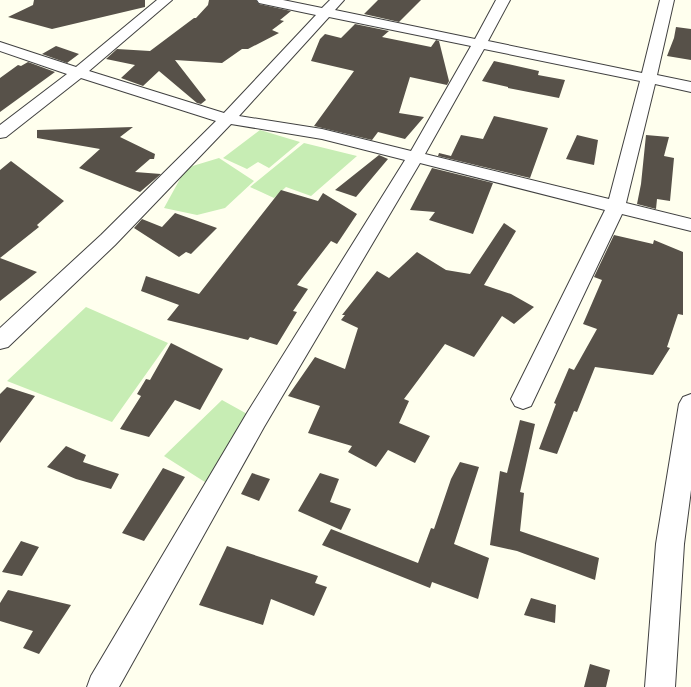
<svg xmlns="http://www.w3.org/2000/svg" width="691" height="687" font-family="Spectral,serif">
<rect width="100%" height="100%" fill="#ffe"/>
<path fill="#c7edb4" d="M260,130l40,12 -31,26 -11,-6 -11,7 -24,-11z
M304,143l53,13 -46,40 -25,-9 -12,11 -24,-11z
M219,158l35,23 -29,27 -28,7 -33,-7 22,-40z
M86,307l82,36 -56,79 -105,-41z
M222,400l27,15 -41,69 -44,-28z"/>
<path fill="#575149" d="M34,0h111v7l-93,22 -44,-12 25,-12z
M209,0h47l3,4 32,7 -11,9 4,1 -12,9 7,3 -31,16h-6l-20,14 -47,-3 31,40 -5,4 -4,-1 -38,-32 -16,15 -22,-8 14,-13 -29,-6 11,-10 33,2 44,-33h2l12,-13z
M378,0h43l-22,22 -35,-8z
M355,24l34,7 -7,6 49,10 5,-7 3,1 10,40 -2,4 -37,-8 -11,36 25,4 -19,22 -27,-7 -6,8 -58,-14 40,-55 -43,-10 9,-22 5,-5 16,4z
M676,27l15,2v31l-24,-4 7,-18z
M56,46l23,8 -12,9 -25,-9z
M494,61l45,10 -1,4 27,5 -6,18 -51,-10v-1l-26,-6z
M28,62l27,10 -55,40v-34l18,-13 3,1z
M494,116l54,12 -18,50 -92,-22 1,-3 12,3 10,-21 22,4z
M133,127l-13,10 35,17 -1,5h-4l-15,13 26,2 -21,18 -61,-24 21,-19 -63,-11v-8z
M577,135l21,5 -4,25 -28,-6z
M646,135l23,2 -5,19 10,2 -4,43 -13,-2 -1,10 -19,-5 4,-20z
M379,155l9,4 -32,38 -21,-7z
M11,161l53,40 -27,24 2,2 -39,31v-88z
M432,168l61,15 -20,51 -44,-14 6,-8 -25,-2z
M281,190l37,11 5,-8 34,21 -20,30 -6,-3 -34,44 11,4 -15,22 4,1 -20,33 -27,-8 -2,3 -81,-20 12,-15 -38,-14 5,-15 53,18z
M175,213l42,15 -26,26 -5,-2 -7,5 -45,-29 8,-9 20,8z
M504,223l12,8 -32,54 27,9 23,13 -20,17 -12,-8 -28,41 -29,-13 -41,55 5,2 -10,22 31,13 -15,27 -27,-13 -12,17 -28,-15 4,-6 -44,-13 12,-27 -32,-10 27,-39 30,12 13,-41 -17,-8 4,-5h-3l35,-44 12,7 28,-26 29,18 24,4z
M614,235l39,9 1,-4 29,12v63l-5,-1 -11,33 3,1 -17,27 -58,-8 -18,45 -3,-1 -17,43 -18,-5 17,-45 -2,-1 15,-35 5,2 23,-41 -14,-5 19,-44 -8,-3z
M0,258l37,14 -37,29z
M171,343l52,26 -23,41 -25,-10 -26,37 -29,-8 21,-33 -4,-2 9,-15 4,1z
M7,387l28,9 -35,47v-49z
M520,420l15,4 -15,68 4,1 -4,38 79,27 -4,22 -78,-29 -27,-6 10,-74 7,2z
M66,446l20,9 -3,7 36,12 -8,15 -35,-10 -29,-12z
M460,462l19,5 -25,77 35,14 -11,41 -46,-17 -2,6 -108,-43 9,-16 87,34 13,-35 3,1 17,-50z
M163,468l22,9 -41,64 -22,-8z
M252,473l18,6 -11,22 -18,-7z
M320,473l19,6 -9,23 21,7 -10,21 -43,-19z
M21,541l18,6 -17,29 -20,-4z
M227,546l91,30 -3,7 12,4 -13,29 -43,-17 -8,26 -64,-20z
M8,590l63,15 -32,49 -16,-6 10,-17 -33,-10v-18z
M531,598l25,7 -1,18 -31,-8z
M590,664l20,6 -4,17h-22z"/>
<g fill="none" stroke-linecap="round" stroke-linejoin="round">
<g stroke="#414141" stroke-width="2">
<path id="minor" d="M157,0h15l-83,71 135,42 92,-98 -57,-12 -2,-3h26l39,8 8,-8h14l-9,10 140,29 21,-39h14l-22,41 154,32 18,-73h14l-17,75 34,7v10l-36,-8 -29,119 65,16v12l-69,-17 -91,192 -8,3 -8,-3 -4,-7 94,-189 -185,-47 -156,264 -145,260h-32l4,-11 156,-263 158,-253 -83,-21 -91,-15 -116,121 -107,102 -8,2v-21l101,-93 115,-114 -135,-43 -75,59 -6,1v-13l67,-51 -67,-23v-9l76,25zM329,17l142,29 -60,105 -89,-22 -83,-13zM484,49l156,32 -31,118 -184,-45z
M691,394v96l-7,54 -9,143h-30l11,-143 23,-140 4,-7z"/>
</g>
<use href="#minor" fill="#fff" fill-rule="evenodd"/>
</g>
</svg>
